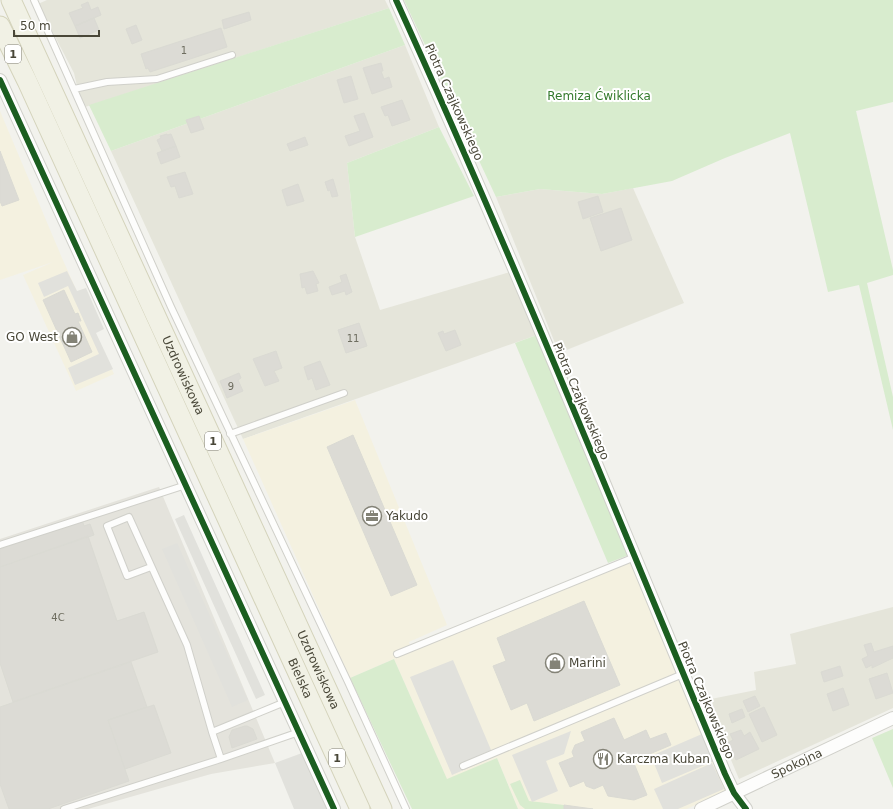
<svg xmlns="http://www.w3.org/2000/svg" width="893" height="809" font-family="'DejaVu Sans',sans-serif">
<rect width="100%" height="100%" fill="#f2f2ed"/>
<path fill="#e5e5da" d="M47,0h338l4,8 -307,100 -8,-35 -36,-69z
M405,45l34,82 -92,36 8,74 25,73 130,-38 27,63 -294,104 -132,-288z
M633,188l51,115 -125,50 -63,-156 44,-8 62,5z
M893,607v101l-154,71 -33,-79 50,-10 -2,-18 42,-8 -6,-30z"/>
<path fill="#f4f1e0" d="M0,111l62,147 52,116 -38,17 -53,-116 30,-13 -53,18z
M355,400l92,225 -38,17 3,9 220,-89 97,227 -42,20h-169l-21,-51 -50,22 -53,-121 -44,19 -107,-239z"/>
<path fill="#e4e3dc" d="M159,487l116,276 -64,11 -123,35h-88v-270z"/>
<path fill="#d8ecce" d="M404,0h489v102l-37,9 37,159v5l-26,8 26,114v33l-34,-145 -31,7 -38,-159 -65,25 -53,23 -70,13 -62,-5 -44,8z
M389,8l16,37 -294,106 -22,-46z
M439,127l35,69 -119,41 -8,-74z
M537,335l92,220 -21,8 -93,-220z
M394,659l53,120 50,-21 21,51h-106l-62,-131z
M893,729v59l-21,-50z
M520,780l9,21 35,4v4h-39l-5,-4 -10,-21z"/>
<path fill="#e1e1dc" d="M67,271l10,20 9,-3 18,41 -8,4 17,36 -38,16 -7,-17 31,-14 -31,-68 -24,11 -6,-14z
M184,515l81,180 -9,4 -81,-180z
M177,543l71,157 -16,7 -70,-158z
M453,660l41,97 -42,18 -42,-98z
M571,731l-7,23 -18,7 12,30 -26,11 -20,-47z
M702,734l12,27 -52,22 -11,-27z
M302,753l25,56h-33l-19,-46z
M712,763l12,26 -46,20h-15l-9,-20z"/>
<path fill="#dcdbd5" stroke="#dadad3" d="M88,2l3,8 7,-3 3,8 -26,11 -6,-13 14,-5 -2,-3z
M249,12l2,8 -27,9 -2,-9z
M94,18l5,12 -19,8 -5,-12z
M136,25l6,15 -10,4 -6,-15z
M221,28l6,19 -77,25 -2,-4 -2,1 -5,-15z
M381,63l2,8h-2l3,8 5,-2 3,10 -20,7 -9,-26z
M351,76l7,23 -14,4 -7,-23z
M402,100l8,20 -18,6 -4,-11 -3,1 -4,-9z
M364,113l9,24 -24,9 -4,-10 15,-5 -6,-15z
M199,116l5,13 -13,4 -5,-13z
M167,134v1l4,-1 5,12 -14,5 -5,-11 4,-2 -1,-2z
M305,137l3,8 -18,6 -3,-7z
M176,146l4,11 -19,7 -4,-11z
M0,151l19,49 -17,6 -2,-5z
M185,172l8,22 -14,4 -4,-12 -4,1 -4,-10z
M333,179l5,17 -6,1 -2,-7 -2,1 -3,-9z
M298,184l6,17 -17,5 -5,-16z
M598,196l5,16 -20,7 -5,-17z
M621,208l11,32 -31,11 -11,-33z
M313,271l6,12 -3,1 2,7 -11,3 -2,-7 -3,1 -2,-14z
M346,274l6,18 -6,3 -1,-4 -13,4 -3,-8 13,-5 -2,-6z
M64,290l11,24 3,-1 3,8h-3l14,31 -21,10 -28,-62z
M359,323l8,23 -21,7 -8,-23z
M455,330l6,15 -15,6 -8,-18 5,-2 1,3z
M276,351l6,17 -8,3 5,10 -14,5 -12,-27z
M320,361l10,24 -14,5 -4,-12 -4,2 -4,-13z
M239,373l2,5 -3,2 5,11 -16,7 -7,-17z
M353,435l64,150 -26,11 -64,-149z
M82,520l2,6 6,-2 4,11 -94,32v-18z
M88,536l29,85 27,-9 14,40 -145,50 -13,-39v-96z
M584,601l36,84 -86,36 -7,-18 -16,7 -18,-44 13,-5 -9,-23z
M871,643l3,9 19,-6v12l-21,10v-3l-6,3 -4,-9 6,-3 -4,-11z
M131,662l16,45 -39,13 21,61 -81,28h-39l-9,-25v-77z
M840,666l3,10 -19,6 -3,-10z
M887,673l6,20 -17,6 -7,-20z
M843,688l6,17 -16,6 -6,-17z
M755,696l5,10 -12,6 -5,-11z
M154,705l17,48 -46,16 -17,-49z
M764,707l13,28 -15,7 -13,-28z
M742,709l3,8 -13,6 -3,-9z
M614,718l10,22 22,-10 4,9 16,-6 5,12 -38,16 14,34 -13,5 -26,-4 -5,-11 -9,4 -8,-3 -2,-5 -14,6 -11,-24 15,-6 -2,-5 3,-7 10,-4 -4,-9z
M245,726h2l6,3 4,10 -25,9 -3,-11 3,-7z
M741,730l3,6 6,-4 9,17 -23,11 -9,-17 6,-3 -3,-6z
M564,805l29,4h-29z"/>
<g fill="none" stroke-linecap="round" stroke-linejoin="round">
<g stroke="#d0d0ca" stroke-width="8">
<path id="lane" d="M34,0l137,307 177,375 58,127
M74,89l33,-7 50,-3 75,-24
M230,434l114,-41
M0,545l186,-60
M151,567l-24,9 -20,-50 22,-9 58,128 25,87 73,-30
M397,654l238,-97
M221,759l78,-27
M463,766l220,-92
M64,809l157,-50 -9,-27"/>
</g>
<g stroke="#d0d0ca" stroke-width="14">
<g id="street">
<path d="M396,0c116,255 221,515 329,774l9,19 12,16"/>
<path d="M0,80l334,729"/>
<path id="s1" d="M701,809l192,-91"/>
</g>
</g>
<g stroke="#d4d3bb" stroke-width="21">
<g id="primary">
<path id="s2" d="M11,0l371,809"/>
<path id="s3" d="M0,26l27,55 333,728"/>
</g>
</g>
<use href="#lane" stroke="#fdfdfc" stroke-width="6"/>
<use href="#street" stroke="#fdfdfc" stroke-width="12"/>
<use href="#primary" stroke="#f1f1e5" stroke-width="19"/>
<g stroke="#fff" stroke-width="8">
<path id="cycleway" d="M396,0c116,255 221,515 329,774l9,19 12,16
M0,80l334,729"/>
</g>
<use href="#cycleway" stroke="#1b5e20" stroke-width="6"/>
</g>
<defs>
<g id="shop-ring" transform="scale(1)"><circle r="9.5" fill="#fff" stroke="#848377" stroke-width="1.5"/><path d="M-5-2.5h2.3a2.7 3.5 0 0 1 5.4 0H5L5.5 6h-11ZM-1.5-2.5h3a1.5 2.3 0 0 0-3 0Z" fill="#848377"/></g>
<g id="office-ring" transform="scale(1)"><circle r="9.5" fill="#fff" stroke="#848377" stroke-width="1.5"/><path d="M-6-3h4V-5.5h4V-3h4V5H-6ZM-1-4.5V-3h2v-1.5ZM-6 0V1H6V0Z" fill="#848377"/></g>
<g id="restaurant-ring" transform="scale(1)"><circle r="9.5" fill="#fff" stroke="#848377" stroke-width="1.5"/><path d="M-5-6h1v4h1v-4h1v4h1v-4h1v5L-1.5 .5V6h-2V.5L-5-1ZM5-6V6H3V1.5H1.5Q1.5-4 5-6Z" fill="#848377"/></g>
</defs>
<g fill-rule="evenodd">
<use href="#shop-ring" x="72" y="337"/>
<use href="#office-ring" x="372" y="516"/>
<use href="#shop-ring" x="555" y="663"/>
<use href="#restaurant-ring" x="603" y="759"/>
</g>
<g text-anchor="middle" stroke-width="4" stroke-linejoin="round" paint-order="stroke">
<g font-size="10" fill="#6e6d60">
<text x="184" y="54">1</text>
<text x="353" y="342">11</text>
<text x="231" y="390">9</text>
<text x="58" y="621">4C</text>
</g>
<g fill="#fff" stroke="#807e74" stroke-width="1">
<rect x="5" y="45" width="16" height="18" rx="3"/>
<rect x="205" y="432" width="16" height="18" rx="3"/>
<rect x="329" y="749" width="16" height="18" rx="3"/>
</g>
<g font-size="11" font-weight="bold" fill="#494738">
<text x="13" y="58">1</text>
<text x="213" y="445">1</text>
<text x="337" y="762">1</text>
</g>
<g font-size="12" fill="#347a2c" stroke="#fff">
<text x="599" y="100">Remiza Ćwiklicka</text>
</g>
<g font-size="12" fill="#494738" stroke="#fff">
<text transform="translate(454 102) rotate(66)" y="4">Piotra Czajkowskiego</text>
<text dy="4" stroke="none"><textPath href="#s2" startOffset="413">Uzdrowiskowa</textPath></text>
<text transform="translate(581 401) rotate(67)" y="4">Piotra Czajkowskiego</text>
<text dy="4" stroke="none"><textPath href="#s2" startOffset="737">Uzdrowiskowa</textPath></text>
<text dy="4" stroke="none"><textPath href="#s3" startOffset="718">Bielska</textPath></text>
<text transform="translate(706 700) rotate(67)" y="4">Piotra Czajkowskiego</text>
<text dy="4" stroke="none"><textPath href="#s1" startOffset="106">Spokojna</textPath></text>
</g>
<g font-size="12" fill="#494738" stroke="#fff" text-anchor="start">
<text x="58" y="341" text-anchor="end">GO West</text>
<text x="386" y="520">Yakudo</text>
<text x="569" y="667">Marini</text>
<text x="617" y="763">Karczma Kuban</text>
</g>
</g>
<path d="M14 30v6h85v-6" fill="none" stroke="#494738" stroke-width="2"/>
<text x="20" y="30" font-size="12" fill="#494738" stroke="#ffffff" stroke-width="3" paint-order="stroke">50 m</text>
</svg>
